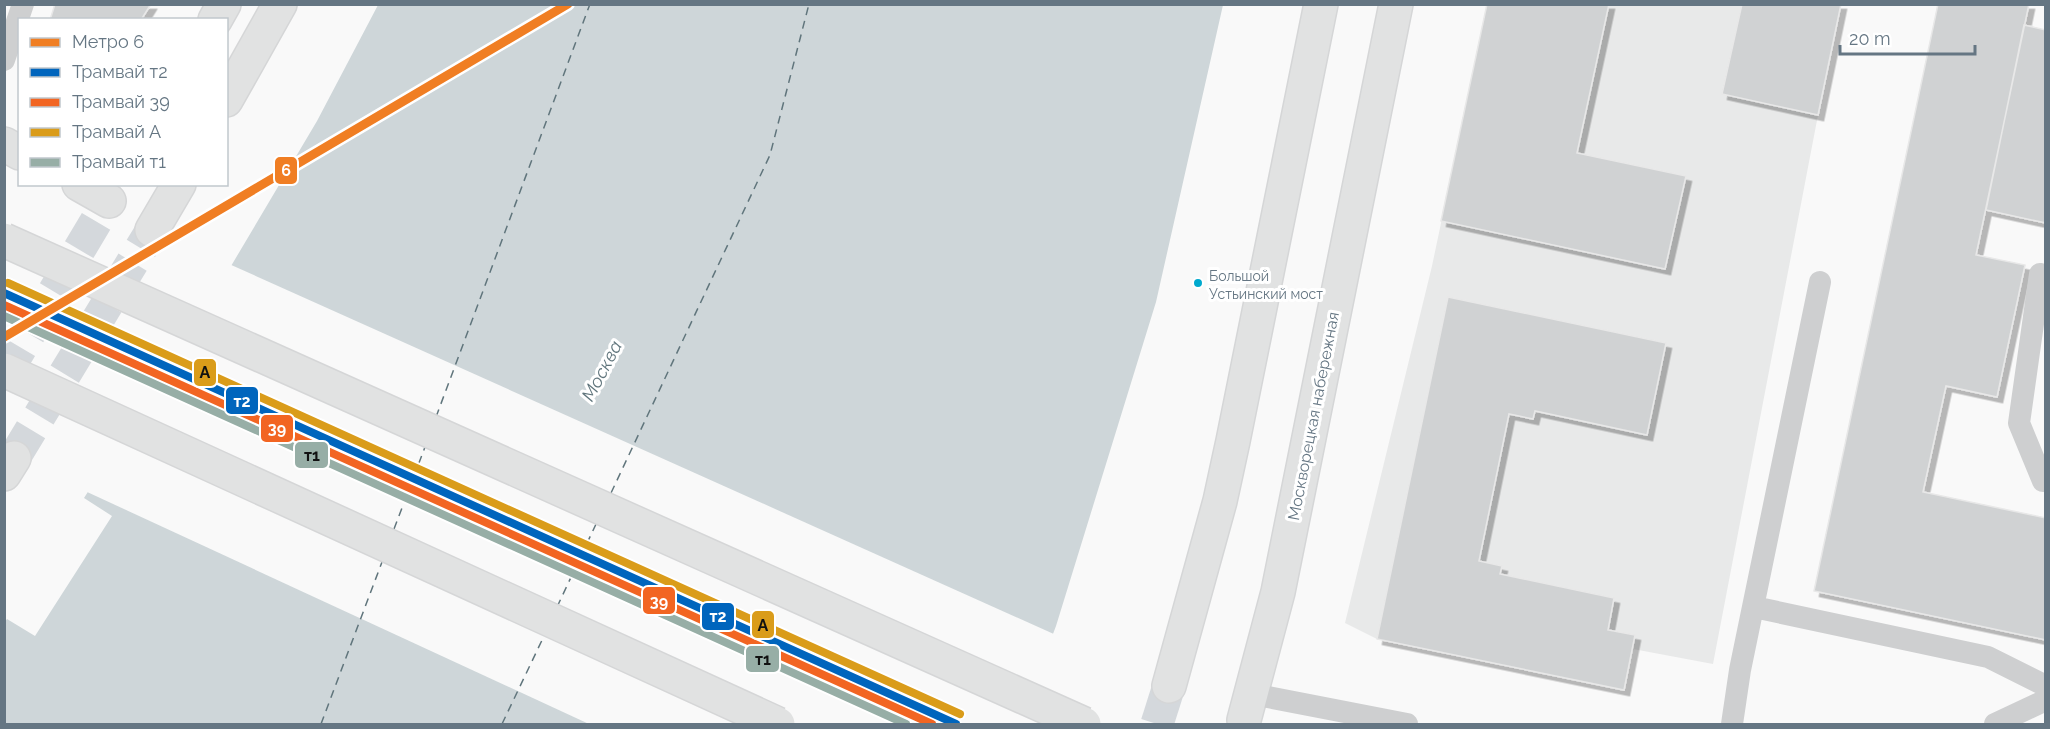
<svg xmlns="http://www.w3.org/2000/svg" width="2050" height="729" font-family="Raleway,sans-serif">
<defs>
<filter id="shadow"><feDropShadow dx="5.5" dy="5.5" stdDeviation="0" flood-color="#0004"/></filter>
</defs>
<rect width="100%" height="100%" fill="#f9f9f9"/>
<path fill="#e8e9e9" d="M1487,5h354l-23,110 -105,549 -80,-15 -9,41 -247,-51 -32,-16 87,-357z"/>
<path fill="#ced6d9" d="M378,5h845l-67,297 -100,324 -37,98h-1014l-1,-101 3,-4 28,17 77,-120 -28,-18 134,-210 99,-167z"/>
<path fill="#f9f9f9" d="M229,264l827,371 -34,89h-433l-504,-233z"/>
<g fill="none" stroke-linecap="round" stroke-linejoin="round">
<path stroke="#60757c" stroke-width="1.5" stroke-dasharray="8 6" stroke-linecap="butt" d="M436,417l154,-413
M611,493l159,-338 39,-151
M394,529l31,-82
M557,607l40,-85
M321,724l61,-162
M502,724l42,-88"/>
</g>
<path fill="#d0d2d3" stroke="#e8e8e8" stroke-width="1.5" filter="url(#shadow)" d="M55,4h96l-10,16h-91z
M1487,4h122l-32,149 109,23 -21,93 -224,-48z
M1742,4h99l-23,111 -96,-21z
M1938,4h91l-53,251 49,10 -28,132 -51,-11 -23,106 123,26v122l-232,-49z
M2024,25l22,5v193l-60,-13z
M1448,297l218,46 -19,92 -112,-24 -2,8 -24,-5 -30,147 23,5 -2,8 114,24 -6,32 27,5 -11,55 -247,-51z"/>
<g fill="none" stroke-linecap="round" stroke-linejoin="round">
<path stroke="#d4d8dc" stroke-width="33" stroke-dasharray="33 16" stroke-linecap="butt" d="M4,376l100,-168
M14,458l138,-228"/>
<path stroke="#d4d8dc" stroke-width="33" stroke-dasharray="33 16" stroke-linecap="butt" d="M1157,724l12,-38"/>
<g stroke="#d5d6d7" stroke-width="36">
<path id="secondary" d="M215,20l9,-16
M226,100l54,-96
M4,144l16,9
M79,184l30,17
M152,230l27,-46
M4,474l10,-16"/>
</g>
<g stroke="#d5d6d7" stroke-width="36">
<path id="primary" d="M1169,686l51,-185 13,-60 88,-437
M1244,720l34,-128 118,-588"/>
</g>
<path stroke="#cecfd0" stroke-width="22" d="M4,60l19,-56
M2040,274l-21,149 24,58h3
M1754,607l234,50 58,29
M1252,694l155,30
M1732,724l8,-54 80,-388
M1995,724l51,-24"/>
<use href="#secondary" stroke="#e1e2e2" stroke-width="33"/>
<use href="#primary" stroke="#e1e2e2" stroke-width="33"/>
<g stroke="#d5d6d7" stroke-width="36" stroke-linecap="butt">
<path id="secondary-bridge" d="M4,240l1080,484
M4,370l774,354"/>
</g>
<use href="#secondary-bridge" stroke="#e1e2e2" stroke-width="33"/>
<g stroke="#fff" stroke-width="12">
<path id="tram-1" d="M4,293l952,431"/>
</g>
<g stroke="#fff" stroke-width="12">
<path id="tram-2" d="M4,305l928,419"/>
</g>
<g stroke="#fff" stroke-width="12">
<path id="tram-3" d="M8,283l952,431"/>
</g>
<g stroke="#fff" stroke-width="12">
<path id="tram-4" d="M4,316l902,408"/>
</g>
<use href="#tram-1" stroke="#0065bd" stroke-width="8"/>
<use href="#tram-2" stroke="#f26522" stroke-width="8"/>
<use href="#tram-3" stroke="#da9c1a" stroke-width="8"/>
<use href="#tram-4" stroke="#97aea6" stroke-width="8"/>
<g stroke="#fff" stroke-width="14">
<path id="metro-1" d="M4,337l564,-333"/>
</g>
<use href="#metro-1" stroke="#f07e23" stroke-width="9"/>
</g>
<circle fill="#00a9ce" stroke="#fff" stroke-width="2" cx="1198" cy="283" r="5"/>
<g text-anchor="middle" stroke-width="6" stroke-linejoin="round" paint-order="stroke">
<g font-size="14" fill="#657683" stroke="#fff" text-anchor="start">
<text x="1209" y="281">Большой<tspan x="1209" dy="18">Устьинский мост</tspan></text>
</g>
<g font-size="16" fill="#657683" stroke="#fff">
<text transform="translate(1313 416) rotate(-79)" y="6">Москворецкая набережная</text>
</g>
<g font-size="18" font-style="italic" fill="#60757c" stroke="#fff">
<text transform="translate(602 371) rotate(-62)" y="6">Москва</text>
</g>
</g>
<g stroke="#fff" stroke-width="2">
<rect x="274" y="156" width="24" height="29" rx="6" fill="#f07e23"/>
<rect x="193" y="358" width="24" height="29" rx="6" fill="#da9c1a"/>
<rect x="225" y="386" width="34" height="29" rx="6" fill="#0065bd"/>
<rect x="260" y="414" width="34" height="29" rx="6" fill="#f26522"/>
<rect x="294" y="441" width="35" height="28" rx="6" fill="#97aea6"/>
<rect x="642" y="586" width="34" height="29" rx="6" fill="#f26522"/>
<rect x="701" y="602" width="34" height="29" rx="6" fill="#0065bd"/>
<rect x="751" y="610" width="24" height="29" rx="6" fill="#da9c1a"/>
<rect x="745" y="645" width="35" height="28" rx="6" fill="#97aea6"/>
</g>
<g font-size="16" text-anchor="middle" font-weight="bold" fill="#fff">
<text x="286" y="176">6</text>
<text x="242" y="407">т2</text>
<text x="277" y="434">39</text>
<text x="659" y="607">39</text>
<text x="718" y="622">т2</text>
</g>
<g font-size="16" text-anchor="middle" font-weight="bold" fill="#111">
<text x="205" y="378">А</text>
<text x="312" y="461">т1</text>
<text x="763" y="631">А</text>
<text x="763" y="665">т1</text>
</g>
<rect width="2050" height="729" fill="none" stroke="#657683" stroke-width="12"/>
<rect x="18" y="18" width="210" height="168" fill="#ffffff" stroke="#c1c8cd" stroke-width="1.5"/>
<rect x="30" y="38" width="30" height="9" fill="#f07e23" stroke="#c1c8cd" stroke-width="1.5"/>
<text x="72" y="48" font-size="18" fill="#657683">Метро 6</text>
<rect x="30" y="68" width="30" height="9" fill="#0065bd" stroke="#c1c8cd" stroke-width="1.5"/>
<text x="72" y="78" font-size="18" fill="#657683">Трамвай т2</text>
<rect x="30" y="98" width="30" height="9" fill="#f26522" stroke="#c1c8cd" stroke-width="1.5"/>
<text x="72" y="108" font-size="18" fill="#657683">Трамвай 39</text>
<rect x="30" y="128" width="30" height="9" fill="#da9c1a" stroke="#c1c8cd" stroke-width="1.5"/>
<text x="72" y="138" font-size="18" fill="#657683">Трамвай А</text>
<rect x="30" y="158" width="30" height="9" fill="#97aea6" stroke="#c1c8cd" stroke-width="1.5"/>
<text x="72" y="168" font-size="18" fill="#657683">Трамвай т1</text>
<path d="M1840 45v9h135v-9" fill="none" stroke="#657683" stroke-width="3"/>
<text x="1849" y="45" font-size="18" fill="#657683" stroke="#ffffff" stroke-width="4.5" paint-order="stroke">20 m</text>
</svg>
